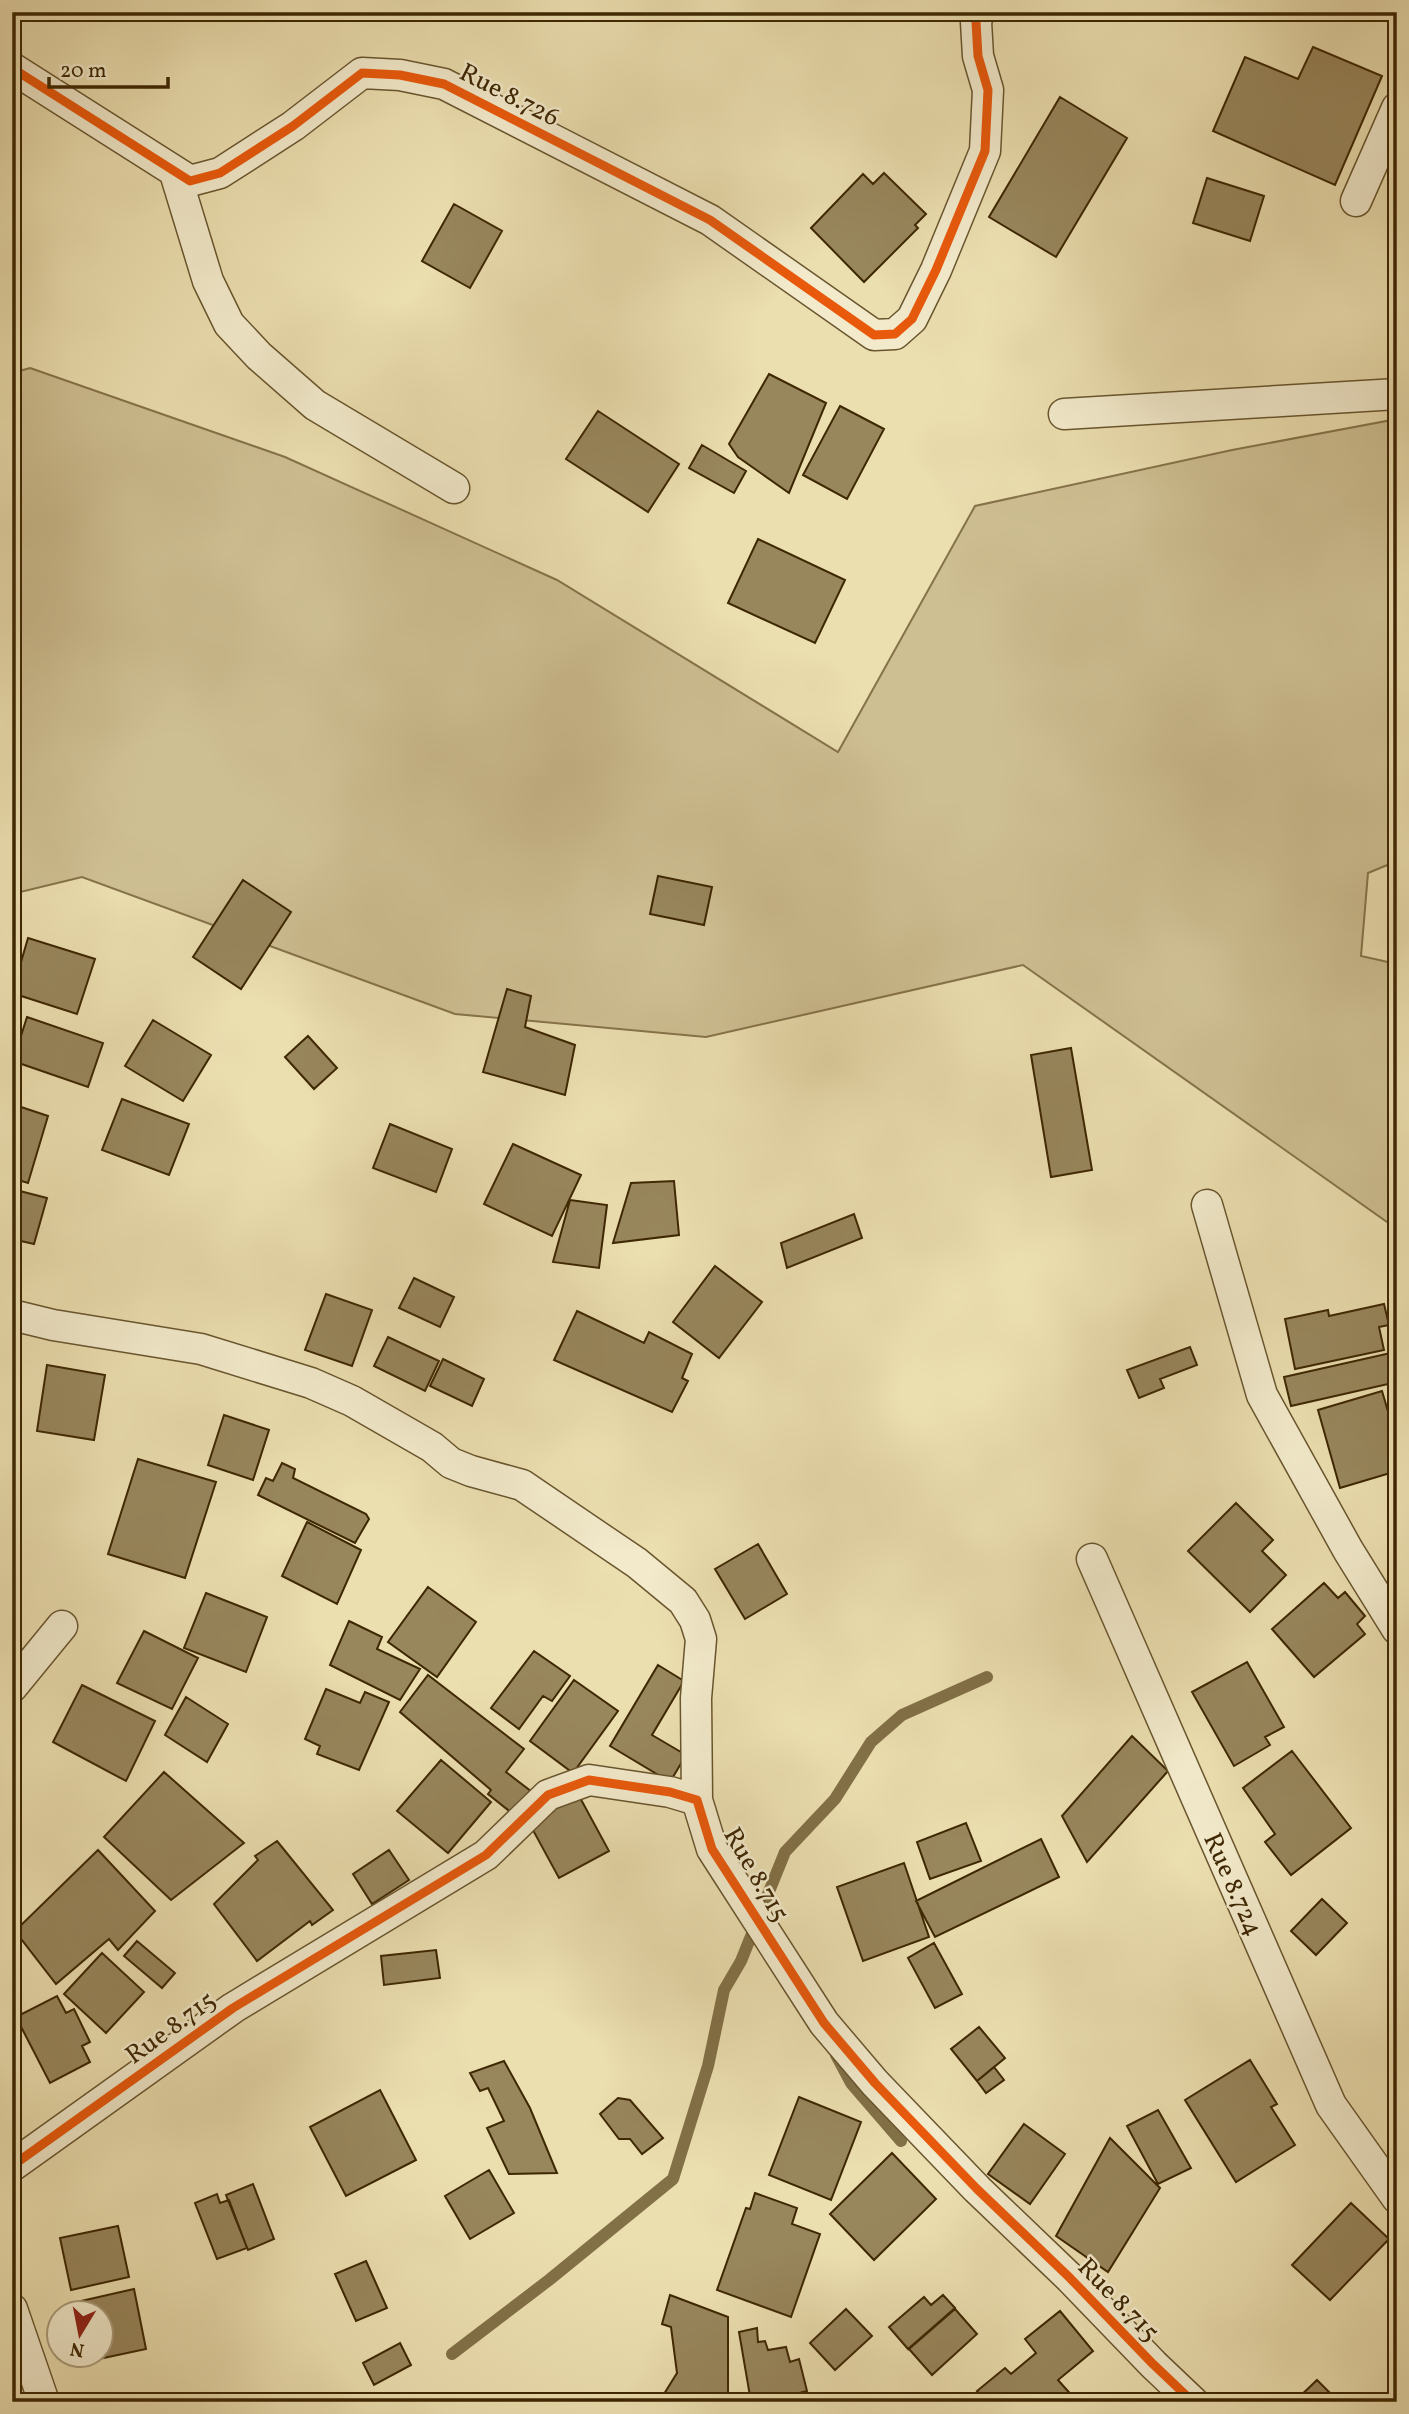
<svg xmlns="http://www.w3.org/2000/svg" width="1409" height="2414" font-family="Vollkorn,serif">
<rect width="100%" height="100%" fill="#ebdeaf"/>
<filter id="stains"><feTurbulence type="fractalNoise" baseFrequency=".00286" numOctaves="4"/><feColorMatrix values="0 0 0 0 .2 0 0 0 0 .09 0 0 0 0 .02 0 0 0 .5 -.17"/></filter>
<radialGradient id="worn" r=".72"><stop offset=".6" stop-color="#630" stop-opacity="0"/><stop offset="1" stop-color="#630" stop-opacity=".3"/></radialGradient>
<path fill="#cebf92" stroke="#86734a" stroke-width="2" d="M30,368l255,89 272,123 281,172 137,-246 257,-56 165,-31v442l-29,12 -7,83 36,8v265l-374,-264 -317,72 -251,-23 -373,-137 -70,17v-521z"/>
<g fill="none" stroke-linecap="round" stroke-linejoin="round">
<path stroke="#827047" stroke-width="12" d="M836,2055l15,28 50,58
M452,2354l97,-74 124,-101 35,-113 16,-76 17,-29 44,-109 50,-53 36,-57 31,-27 85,-38"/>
</g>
<path fill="#98865c" stroke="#3e2703" stroke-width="2" d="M1372,12h25v13l-10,-5z
M1313,47l69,29 -47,109 -122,-54 32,-74 53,22z
M1060,97l67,41 -71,119 -67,-40z
M884,173l42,41 -11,11 3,3 -54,54 -53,-54 52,-54 10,10z
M1207,178l57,18 -14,45 -57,-18z
M454,204l48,27 -32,57 -48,-27z
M769,374l57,29 -37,90 -51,-36 -9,-13z
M840,406l44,23 -37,70 -44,-24z
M598,411l81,53 -31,48 -82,-53z
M702,445l44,26 -12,22 -45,-25z
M758,539l87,41 -30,63 -87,-40z
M658,876l54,11 -8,38 -54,-11z
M243,880l48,32 -50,77 -48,-32z
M28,938l67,21 -18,55 -65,-21z
M507,989l24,7 -6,31 50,18 -10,50 -82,-23z
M27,1017l76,26 -15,44 -75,-26z
M153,1020l58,35 -28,46 -58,-35z
M308,1036l29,32 -23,21 -29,-32z
M1071,1048l21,122 -41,7 -20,-122z
M122,1099l67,25 -20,51 -67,-25z
M12,1104l36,12 -20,67 -16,-5z
M390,1124l62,25 -16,43 -63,-24z
M513,1144l68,31 -29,61 -68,-32z
M674,1181l5,54 -66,8 18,-60z
M12,1189l35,9 -13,46 -22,-5z
M570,1200l37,5 -8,63 -46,-6z
M854,1214l8,24 -75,30 -6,-25z
M715,1266l47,36 -43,56 -46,-36z
M414,1278l40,19 -14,30 -41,-19z
M326,1294l46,16 -20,56 -47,-16z
M1384,1304l5,21 -10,2 5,23 -89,19 -10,-50 43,-9 1,6z
M577,1311l67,32 5,-11 43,22 -10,24 6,3 -16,31 -118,-52z
M388,1337l51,24 -14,30 -51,-25z
M1190,1347l7,18 -37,14 4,9 -25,10 -12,-28z
M1395,1352l2,30 -106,24 -7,-29z
M443,1359l41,20 -12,27 -42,-20z
M47,1365l58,10 -11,65 -57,-9z
M1382,1391l15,51v29l-57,17 -22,-78z
M224,1415l45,15 -16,50 -45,-15z
M138,1459l78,23 -31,96 -77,-24z
M282,1463l13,6 -2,9 73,36 3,5 -14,24 -97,-48 8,-17 7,3z
M1236,1503l37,37 -11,11 24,24 -36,37 -62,-61z
M307,1522l54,28 -24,54 -55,-28z
M758,1544l29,50 -42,25 -30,-50z
M1324,1583l14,15 7,-6 20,24 -8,8 8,10 -51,43 -42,-48z
M428,1587l48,35 -39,55 -49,-35z
M206,1593l61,24 -21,55 -62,-24z
M349,1621l33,16 -5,12 43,20 -20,31 -70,-35z
M144,1631l54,27 -26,51 -55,-26z
M534,1651l36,25 -18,25 -9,-5 -24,33 -28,-21z
M1247,1662l37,65 -19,10 5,8 -36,21 -42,-74z
M658,1665l26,16 -32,54 34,20 -16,27 -60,-36z
M428,1675l96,74 -18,23 26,20 -19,22 -25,-20 3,-4 -91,-78z
M574,1680l44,31 -45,62 -43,-32z
M82,1685l73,36 -29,60 -73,-39z
M326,1689l34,14 5,-11 24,10 -30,68 -42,-16 3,-8 -15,-7z
M186,1697l42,27 -21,38 -42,-27z
M1132,1736l36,35 -81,91 -25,-46z
M1292,1751l59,77 -60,47 -26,-33 10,-8 -32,-46z
M441,1760l50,42 -43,51 -51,-42z
M164,1772l80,71 -73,57 -67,-63z
M578,1794l31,57 -50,27 -31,-57z
M966,1823l15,38 -51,18 -13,-37z
M1041,1839l18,38 -124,60 -19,-36z
M277,1841l56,69 -21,15 -2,-4 -53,40 -43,-57 44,-44 -3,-4z
M98,1850l57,61 -37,39 -9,-11 -53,45 -41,-53z
M389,1850l20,30 -37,24 -19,-30z
M904,1863l25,74 -66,24 -26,-74z
M1322,1899l25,24 -31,32 -25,-24z
M137,1941l38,32 -13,15 -38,-32z
M934,1943l28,51 -27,14 -27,-50z
M436,1950l4,28 -56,7 -3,-29z
M102,1953l42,39 -38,41 -42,-39z
M57,1996l9,17 8,-4 16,33 -8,4 8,16 -40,21 -34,-66z
M979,2027l26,31 -28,23 -26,-32z
M1250,2060l27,44 -6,3 24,38 -59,37 -51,-82z
M504,2061l26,47 27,65 -48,1 -22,-46 17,-7 -16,-33 -8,3 -10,-18z
M994,2067l10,13 -18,13 -9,-12z
M380,2090l36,70 -70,36 -36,-69z
M799,2097l62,25 -30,78 -62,-25z
M618,2098l12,2 33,38 -21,16 -12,-15h-11l-19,-25z
M1158,2110l33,58 -33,16 -31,-58z
M1024,2124l41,30 -35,50 -42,-30z
M1110,2138l50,50 -52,84 -52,-36z
M892,2153l44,46 -62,61 -44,-46z
M489,2170l25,43 -44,26 -25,-43z
M253,2184l21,55 -26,11 -22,-55z
M755,2193l42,15 -5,16 28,10 -29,83 -74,-27 29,-82 4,1z
M217,2194l3,9 9,-3 18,48 -30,11 -22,-56z
M1351,2203l38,36 -59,61 -38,-35z
M118,2226l11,51 -58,13 -11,-52z
M366,2261l21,47 -31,13 -21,-47z
M134,2289l12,60 -52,11 -2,-6h10v-42h-19l-2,-11z
M670,2295l58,22v85h-69l18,-29 -6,-46 -9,-3z
M943,2295l12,13 -47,41 -19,-22 35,-30 7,8z
M846,2309l26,27 -37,34 -25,-27z
M955,2309l22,25 -45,41 -23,-26z
M1060,2311l33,40 -35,29 16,18 -5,4h-90l5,-4 -7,-7 28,-23 6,6 25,-21 -11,-14z
M757,2328l1,14 7,-1 3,9 18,-3 4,15 9,-3 8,32 -43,11h-13l-12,-70z
M400,2343l11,22 -37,20 -11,-22z
M1317,2380l22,22h-45z
M468,2396l2,6h-20z"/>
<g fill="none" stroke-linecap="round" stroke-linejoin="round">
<g stroke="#69552e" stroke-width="33">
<path id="minor" d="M12,68l178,113 30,-8 73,-47 69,-53 38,2 44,9 266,136 164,115 21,-1 17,-15 24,-49 49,-119 3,-61 -10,-34 -2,-34 3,-10
M175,173l33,108 21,43 30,32 56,49 139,83
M1356,201l41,-93
M1064,414l333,-20
M1207,1205l55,190 86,155 49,79
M12,1315l41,10 148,24 110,34 41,18 80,46 19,16 20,8 51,14 115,78 46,38 12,19 6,19 -5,59 1,102
M1092,1559l239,546 66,93
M12,1687l50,-61
M12,2166l221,-158 253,-153 62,-60 41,-15 81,12 27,8 15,49 112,174 51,60 102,106 93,89 83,86 40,38
M12,2309l32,93"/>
</g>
<use href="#minor" stroke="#f2eacb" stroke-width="30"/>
<g stroke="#f2eacb" stroke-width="13">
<path id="cycleway" d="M12,68l178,113 30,-8 73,-47 69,-53 38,2 44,9 266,136 164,115 21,-1 17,-15 24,-49 49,-119 3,-61 -10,-34 -2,-34 3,-10
M12,2166l221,-158 253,-153 62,-60 41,-15 81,12 27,8 15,49 112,174 51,60 102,106 93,89 83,86 40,38"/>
</g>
<use href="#cycleway" stroke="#e8590c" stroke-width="9"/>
</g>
<g text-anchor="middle" stroke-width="5" stroke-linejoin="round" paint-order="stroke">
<g font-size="26" fill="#3e2703" stroke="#f2eacb">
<text transform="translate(510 94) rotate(27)" y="9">Rue 8.726</text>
<text transform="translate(757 1874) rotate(60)" y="9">Rue 8.715</text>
<text transform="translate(1234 1884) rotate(66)" y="9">Rue 8.724</text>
<text transform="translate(170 2027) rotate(-36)" y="9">Rue 8.715</text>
<text transform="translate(1119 2299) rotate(46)" y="9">Rue 8.715</text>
</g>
</g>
<rect width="1409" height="2414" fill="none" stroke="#ebdeaf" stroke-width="42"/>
<rect x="14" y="14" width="1381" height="2386" fill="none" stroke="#3e2703" stroke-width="3.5"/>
<rect x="21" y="21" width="1367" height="2372" fill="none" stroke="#3e2703" stroke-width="2"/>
<g transform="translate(80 2334) rotate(190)"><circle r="33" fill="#f2eacb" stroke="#aa9c7b" stroke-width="2"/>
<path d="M0-5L12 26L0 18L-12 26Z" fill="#8f2418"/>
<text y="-10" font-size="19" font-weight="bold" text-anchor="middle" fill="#3e2703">N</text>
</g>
<path d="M49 77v10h119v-10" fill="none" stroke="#3e2703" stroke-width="3.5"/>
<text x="60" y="77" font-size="21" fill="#3e2703" stroke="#f2eacb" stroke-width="5" paint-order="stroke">20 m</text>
<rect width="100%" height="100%" filter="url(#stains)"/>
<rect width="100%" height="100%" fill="url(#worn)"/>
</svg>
